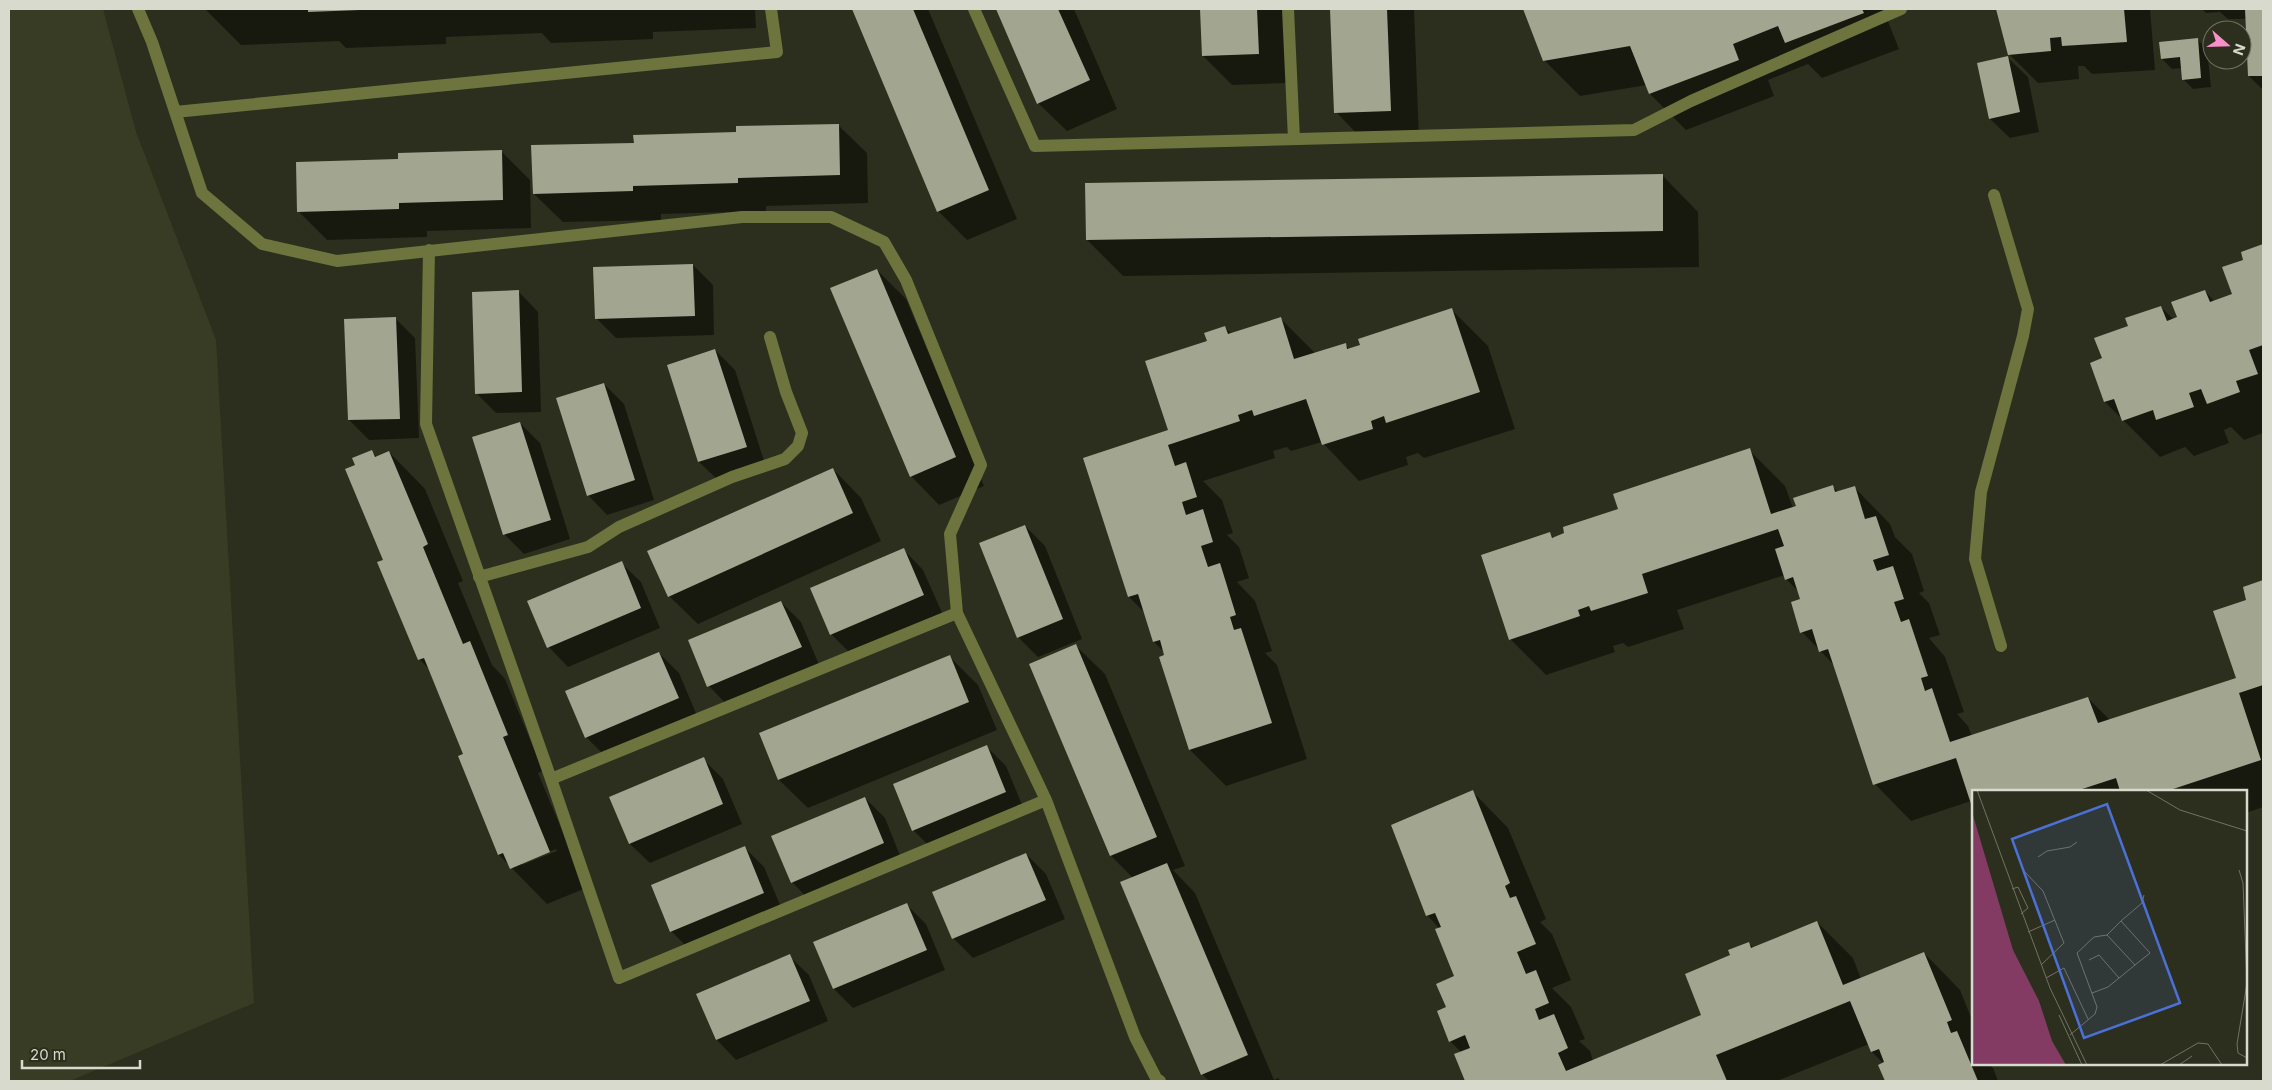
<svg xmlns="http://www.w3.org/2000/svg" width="2272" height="1090" font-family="Inter,sans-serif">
<rect width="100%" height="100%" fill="#2c2f1d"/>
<path fill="#393c24" d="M9,9h94l33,123 80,208 38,663 -184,78h-61z"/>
<path fill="#0007" fill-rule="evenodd" d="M205,9h550l1,19 -103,4v7l-102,4 -9,-10 -96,4v7l-100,4 -7,-7 -98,4z
M853,9h75l89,210 -50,21 -29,-29z
M997,9h77l43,100 -50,22 -29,-28z
M1202,9h82l3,74 -55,2 -29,-29z
M1331,9h83l5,130 -55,2 -28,-29z
M1524,9h359l16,40 -77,29 -14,-14 -40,16 6,16 -88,34 -36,-36 -3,-9 -67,11 -36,-36z
M2004,9h146l5,61 -63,4 -8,-8h-6l1,13 -41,4 -29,-29 -12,-44z
M2202,9h61v81l-14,-14 -2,-57h-19l-8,-7 -14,1z
M2197,39l10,10 4,38 -18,2 -10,-10 -1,-11 -10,1 -10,-10z
M2008,58l20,19 11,55 -29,6 -20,-19z
M838,125l29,28 1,50 -102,3v5l-105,3v6l-98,2 -29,-28 101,-50z
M501,151l29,29 1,48 -104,3v6l-100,3 -29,-29 101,-51z
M1662,175l36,37 1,55 -576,9 -36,-36z
M2263,245v188l-19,7 -13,-13 -7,3 5,13 -35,13 -9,-9 -25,10 -55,-55 -1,-43 25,-32 32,-20 13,13 4,-2 27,-27 10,11 19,-7 11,-35 -3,-8z
M693,265l20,20 1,50 -98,3 -20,-20z
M877,270l29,29 78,187 -45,19 -28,-29z
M519,292l19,20 3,100 -45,1 -20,-20z
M1452,310l36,36 27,83 -91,29 -6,-5 -12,4 2,8 -49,16 -37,-39 -31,9 -4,-4 -14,4 2,7 -72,23 19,19 11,33 -6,2 12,12 10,31 -12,4 18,19 17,50 -7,2 12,12 30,94 -81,27 -36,-36 -25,-97 -11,-11 -10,-30 -15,-15 41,-166 38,-89 17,-14 7,6 49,-15 35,35 29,-10 5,6z
M395,318l20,20 4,100 -50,2 -20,-20z
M715,350l20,20 31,97 -47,14 -20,-19z
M604,384l20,20 30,96 -47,15 -19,-20z
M520,423l20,20 30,96 -46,15 -20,-20z
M1749,450l36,36 8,22 39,-22 7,7 15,-6 36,37 5,13 17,17 12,37 -5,2 10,10 11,32 -11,3 16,19 19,55 -7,2 11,12 4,11 116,-39 22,22 127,-41 11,-78 -4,-13 19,-6v225l-17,6v-22h-273v16l-2,-6 -60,20 -36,-37 -40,-118 -33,-34v-32l-3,-8 -13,-13 -1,-4 -108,35 7,19 -56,18 -5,-4 -10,3 2,6 -69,23 -36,-36 39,-105 5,4z
M372,452l5,5 12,-5 36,37 38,92 -5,2 34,82 13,14 38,92 -5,2 48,115 -39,16 -48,-49 -40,-98 6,-2 -34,-84 -12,-12 -35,-99 -27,-94zM556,849l1,2 -35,14v-3z
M833,469l28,29 20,43 -183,83 -29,-28z
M1025,526l20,20 37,93 -44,18 -20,-20z
M904,550l19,20 20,45 -92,39 -20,-20z
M621,563l20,19 19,46 -92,39 -19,-20z
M781,602l20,20 19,45 -92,39 -19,-20 -20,-45z
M1076,646l29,28 80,192 -12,4 22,23 79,187 4,-2 3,3h-72l-7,-7 -69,-196 -22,-22 -80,-192z
M659,653l20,20 19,45 -92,39 -20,-20z
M949,656l29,29 19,45 -189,78 -29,-28 -18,-46z
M986,746l20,20 19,46 -92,38 -19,-19 -20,-46z
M703,759l20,20 19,45 -92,39 -20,-19 -19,-46z
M1472,791l36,37 38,91 -6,3 12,12 19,46 -19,8 19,19 14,32 -6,2 11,10 3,10 110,-45 29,-60 16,-13 6,5 63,-26 36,36 8,21 63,-26 36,37 13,32v42h15l5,4 5,13h-112l-6,-15 4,-2 -12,-12 -3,-8 -92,37h-310l-11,-26 6,-2 -12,-12 -3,-33 9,-31 -16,-48 -12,-13 -36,-91z
M865,798l20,20 18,45 -92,39 -19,-20z
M744,847l20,20 19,45 -92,39 -20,-20z
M1026,854l20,20 19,45 -92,39 -20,-20z
M906,904l20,20 19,46 -92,38 -19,-19z
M789,956l20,19 19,46 -92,39 -19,-20 -20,-46z"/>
<path fill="#a2a690" d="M308,9h52v1l-52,2z
M852,9h61l76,181 -52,22z
M996,9h62l32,71 -53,24z
M1200,9h57l2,45 -57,2z
M1330,9h57l4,102 -57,2z
M1523,9h339l2,4 -79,30 -7,-17 -45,18 6,16 -90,34 -19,-48 -87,15z
M1996,9h128l3,33 -65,4 -1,-9 -11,1 1,13 -43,4z
M2245,9h18v67h-15z
M2198,38l3,40 -19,2 -2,-23 -19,2 -2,-17z
M2008,56l12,56 -31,7 -12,-56z
M839,124l1,51 -102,3v5l-105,3v5l-100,3 -2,-49 103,-2 -1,-8 103,-3v-6z
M502,150l1,50 -104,3v6l-102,3 -1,-50 102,-3v-6z
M1663,174v57l-577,9 -1,-57z
M2263,244v101l-14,5 9,24 -22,7 4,11 -33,12 -6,-15 -12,4 5,14 -38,13 -3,-10 -31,11 -8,-22 -10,3 -14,-39 12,-5 -8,-20 34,-12 -3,-8 36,-12 6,15 10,-4 -6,-15 34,-12 5,12 22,-8 -10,-27 21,-7 -2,-8z
M693,264l2,52 -100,3 -2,-52z
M877,269l79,188 -46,20 -80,-189z
M519,290l3,102 -47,2 -3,-102z
M1452,308l28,84 -94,31 -2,-7 -13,5 2,8 -51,16 -16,-46 -52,17 -2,-6 -14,5 2,6 -72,24 7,21 11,-4 11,35 -15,5 4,13 17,-6 10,33 -12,4 7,21 12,-4 16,52 -6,2 4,13 7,-2 31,95 -83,27 -30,-93 5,-2 -4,-15 -7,2 -15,-48 -10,3 -45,-139 85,-28 -23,-69 62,-20 -3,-8 21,-7 3,8 53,-17 13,42 52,-16 1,6 13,-4 -2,-6z
M396,317l4,102 -52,1 -4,-101z
M715,349l32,98 -49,15 -31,-97z
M604,383l31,97 -48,16 -31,-98z
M520,422l31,98 -48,15 -31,-98z
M1750,448l21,66 25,-8 -3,-8 40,-13 2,7 20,-6 10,33 11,-3 13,39 -16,5 4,11 16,-5 11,33 -10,3 7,20 8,-3 19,57 -7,2 4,13 7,-3 18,54 138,-45 10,26 138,-45 -23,-67 33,-11 -3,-13 20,-7v105l-24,8 22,67 -94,31h-47l-4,-13 -40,13h-103v19l-17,-52 -83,27 -45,-136 -9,3 -7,-23 -12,4 -9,-31 9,-3 -7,-22 -8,3 -10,-31 9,-3 -6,-17 -136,45 6,19 -57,18 -2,-5 -11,4 2,6 -71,24 -28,-85 69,-23 2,6 12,-5 -1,-6 55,-18 -5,-15z
M372,450l3,7 14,-6 39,93 -5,3 40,97 7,-3 38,94 -5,2 47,115 -40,17 -7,-16 -5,2 -40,-99 5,-2 -39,-96 -6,2 -41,-98 6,-2 -38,-91 10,-4 -3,-7z
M833,468l20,45 -185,84 -21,-46z
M1025,525l38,94 -46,19 -38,-95z
M904,548l20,47 -94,40 -20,-47z
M622,561l19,47 -94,40 -20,-47z
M781,601l21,46 -95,40 -19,-47z
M1076,644l81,193 -47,19 -81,-192z
M659,652l20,46 -94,40 -20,-47z
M950,655l19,47 -191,78 -19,-47z
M987,745l19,47 -94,39 -19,-47z
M704,757l19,47 -94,40 -20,-47z
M1473,790l37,93 -5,3 5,12 6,-2 20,48 -19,8 9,22 10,-4 13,33 -14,6 4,11 15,-6 14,34 -10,5 8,18 135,-56 -16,-41 45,-19 -2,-5 21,-8 2,6 66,-27 26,64 81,-33 28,68 -5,2 4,11 6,-2 21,50h-93l-7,-16 6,-3 -5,-13 -8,3 -21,-51 -134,54 11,26h-262l-11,-27 16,-6 -5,-13 -16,7 -12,-31 9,-4 -10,-23 18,-8 -19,-47 6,-2 -6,-14 -9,3 -35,-91z
M865,797l19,46 -93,40 -20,-47z
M745,846l19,47 -94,39 -19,-47z
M1026,853l20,47 -94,39 -20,-47z
M1167,863l81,192 -47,20 -81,-193z
M907,903l20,47 -94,39 -20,-47z
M790,954l20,47 -94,39 -20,-46z"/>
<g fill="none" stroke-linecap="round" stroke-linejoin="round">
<path stroke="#6d743e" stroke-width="12" d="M138,9l14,33 50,151 60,51 75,17 405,-44h89l53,25 22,38 75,185 -31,69 7,79 -406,166 -125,-355 3,-174
M974,9l61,137 599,-16 57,-29 210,-92
M1288,9l6,130
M175,112l602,-60 -6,-43
M1994,195l34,114 -5,27 -42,156 -6,67 26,87
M479,577l109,-30 31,-20 113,-50 53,-18 13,-13 4,-13 -16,-41 -16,-55
M551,779l68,199 427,-178 -89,-187
M1046,800l89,237 21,41 4,3"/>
</g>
<g transform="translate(1972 790)">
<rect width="275" height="275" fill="#2c2f1d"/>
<path d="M0,22l41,138 26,51 13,40 14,24h-94z" fill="#833b63"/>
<path fill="none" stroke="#717364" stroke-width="1" d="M5,0l73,198 37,77M174,0l34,20 67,21M66,67l9,-6 23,-4 7,-5M51,80l20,21 21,52 -23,22M267,80l4,13 4,100 -10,61 1,9 9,5M40,99l6,-2 10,21 -7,6M149,131l21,-18 2,-8M56,142l27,-12M135,145l14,-14 29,32 -15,12M117,170l10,-5 20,23M74,188l18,-10 24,51M87,225l23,50M98,245l25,-21 2,-7 -20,-54 17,-16 13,-2 28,30 -27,22 -16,6M188,275l38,-22 10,1 14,21M207,275l13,-9"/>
<path fill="#4c71d6" fill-opacity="0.15" stroke="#4c71d6" stroke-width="2.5" d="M135,14l73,199 -96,35 -72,-199z"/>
<rect width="275" height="275" fill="none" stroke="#d8dace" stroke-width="2.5"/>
</g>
<rect width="2272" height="1090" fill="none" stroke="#d8dace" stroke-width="20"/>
<g transform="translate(2227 45) rotate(110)"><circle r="24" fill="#2c2f1d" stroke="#717364"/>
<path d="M0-4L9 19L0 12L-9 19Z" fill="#f98fc8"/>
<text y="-8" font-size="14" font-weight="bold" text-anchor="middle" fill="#d8dace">N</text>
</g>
<path d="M22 1060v8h118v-8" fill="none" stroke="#d8dace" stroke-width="2.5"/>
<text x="30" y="1060" font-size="15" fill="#d8dace" stroke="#2c2f1d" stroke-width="4" paint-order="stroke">20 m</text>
</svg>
